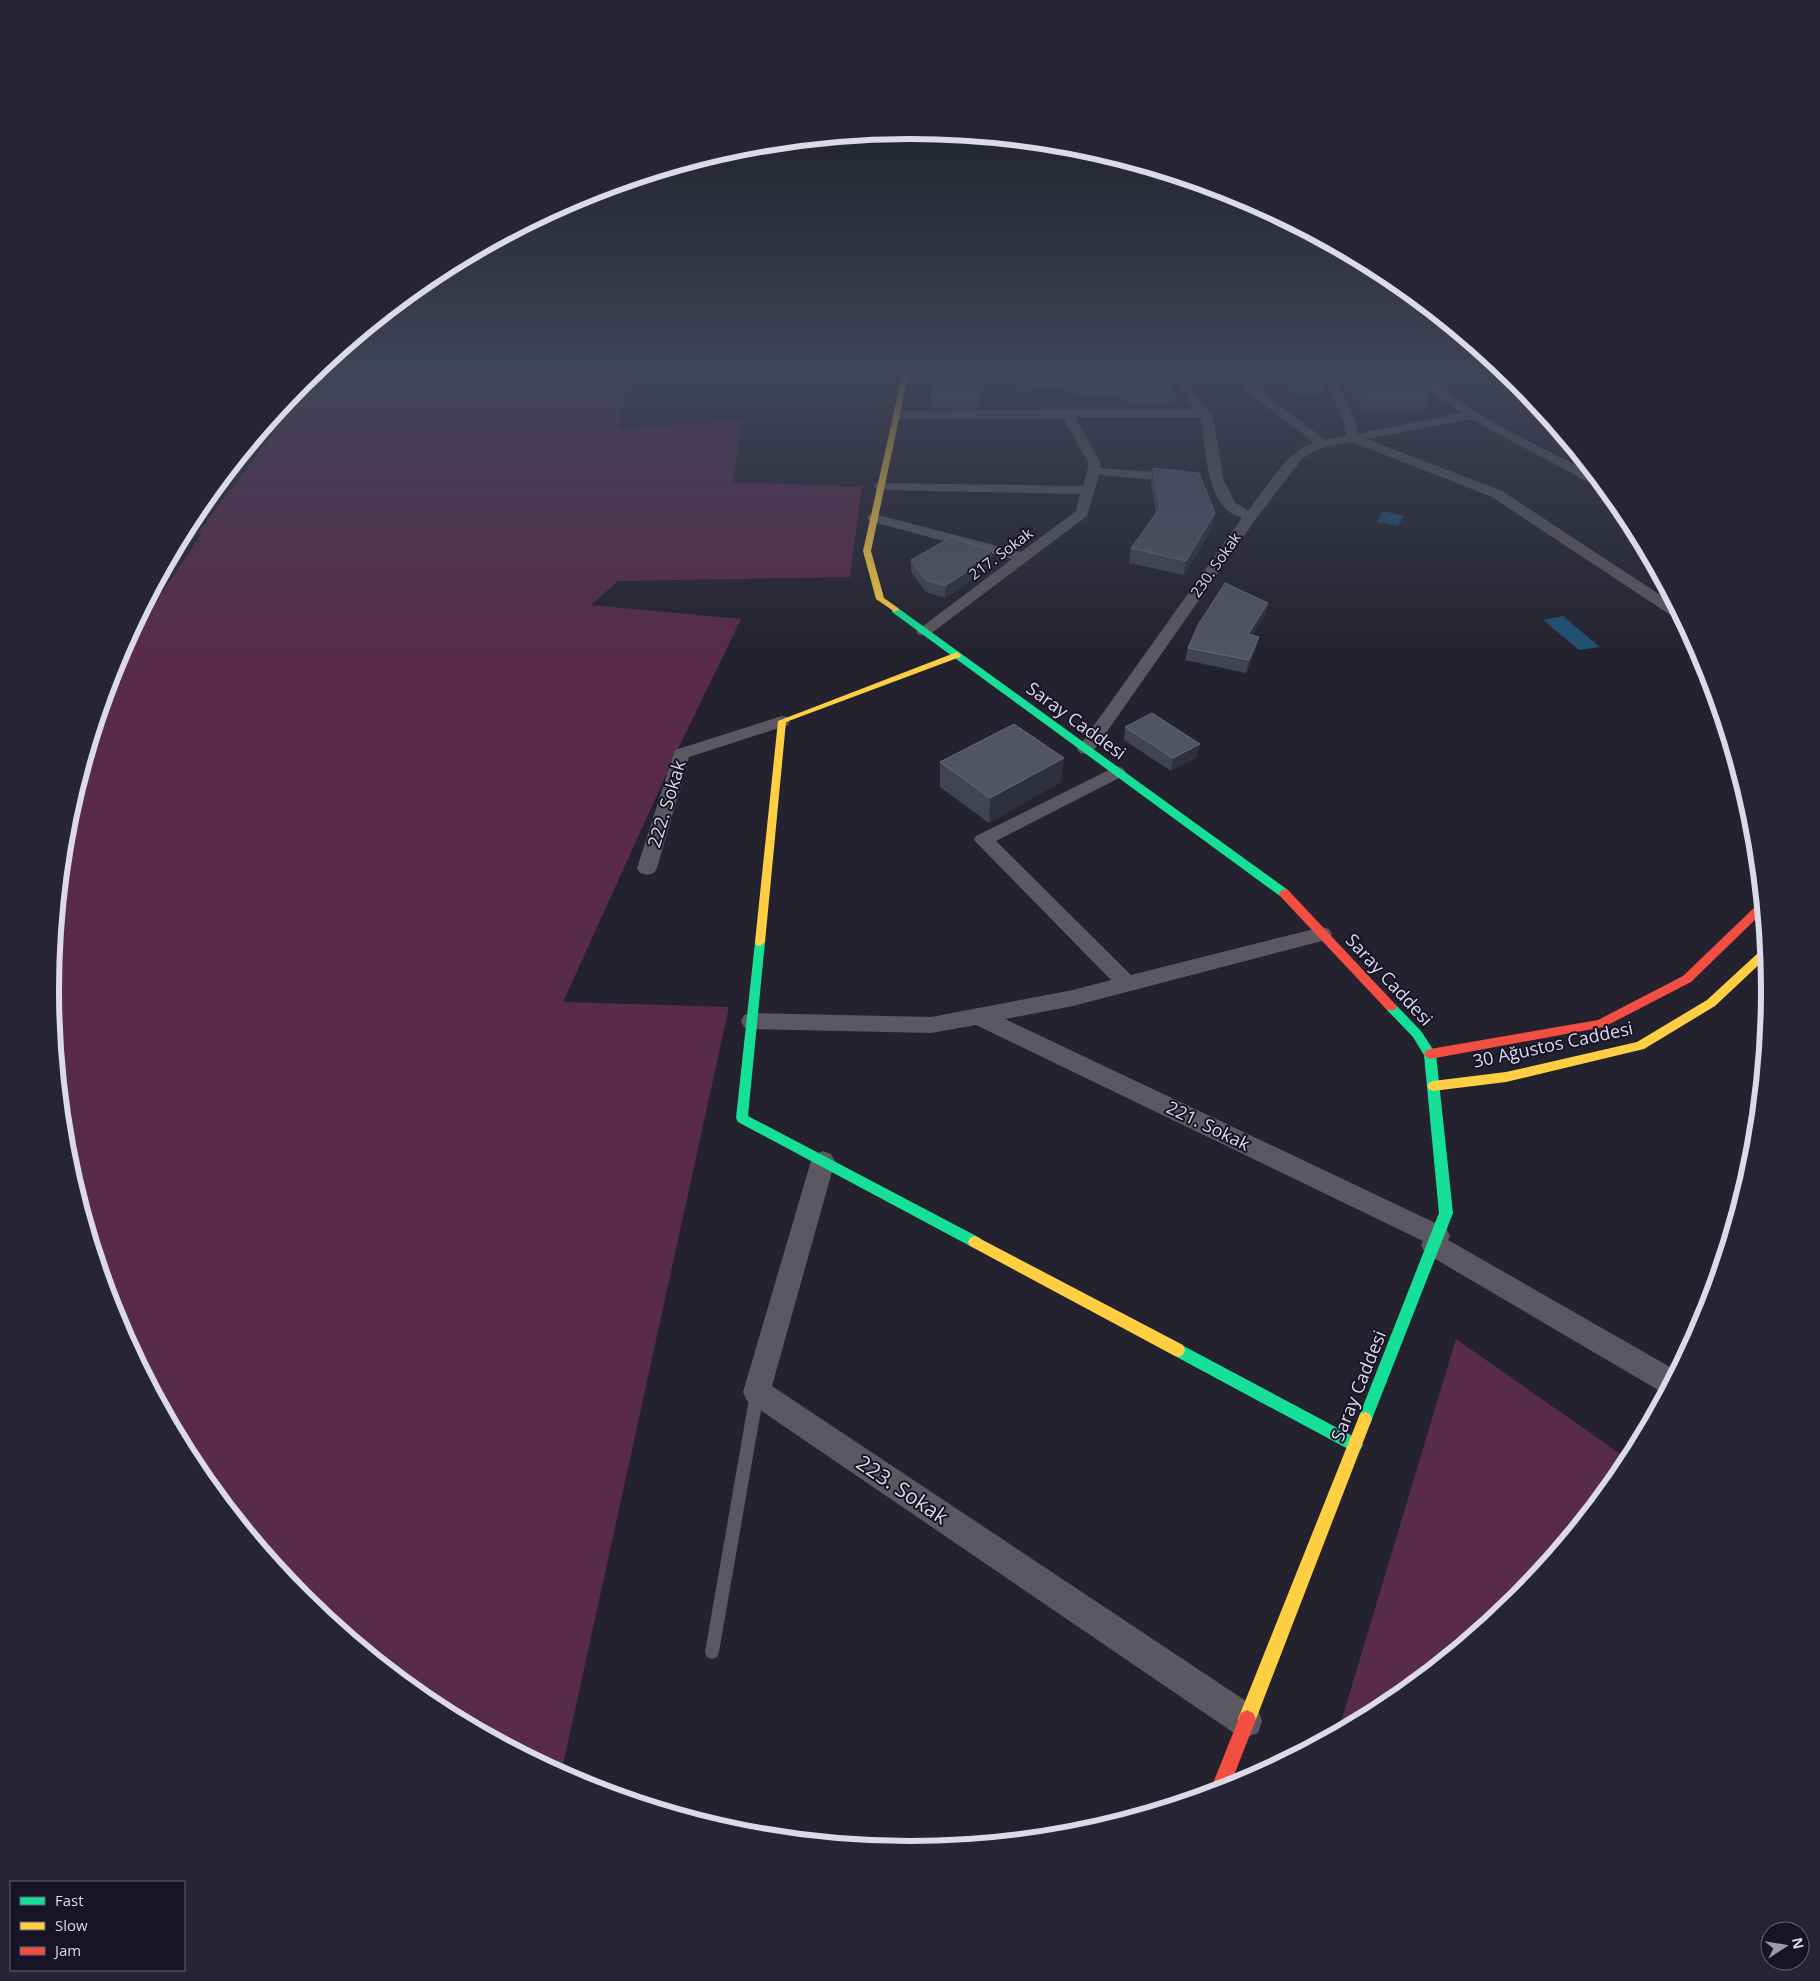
<svg xmlns="http://www.w3.org/2000/svg" width="1820" height="1981" font-family="'Open Sans',sans-serif">
<rect width="100%" height="100%" fill="#24222e"/>
<path fill="#582b4b" d="M317,376h314l-13,53 124,-9 -9,62 129,5 -12,90 -232,4 -27,24 150,14 -64,132 -114,251 166,5 -168,767 -129,-69 -130,-107 -107,-130 -80,-149 -49,-161 -16,-167 17,-169 49,-161 86,-128 -5,1z
M1456,1339l173,121 -4,9 -107,130 -130,107 -50,26z"/>
<path fill="#1f5072" d="M1383,511l21,5 -6,10 -21,-4z
M1563,616l37,31 -21,3 -36,-30z"/>
<g fill="none" stroke-linecap="round" stroke-linejoin="round">
<path fill="#5c5861" fill-rule="evenodd" d="M757,1387l5,2 2,4 -45,259 -2,5 -5,2 -5,-2 -2,-5 45,-259 2,-4z"/>
<path fill="#5c5861" fill-rule="evenodd" d="M902,376l165,5 6,3 -6,3 -162,-5 -6,-3z
M1170,376h11l32,41 11,64 11,21 13,9c18,-23 38,-60 66,-68l-64,-49 -17,-18h12l13,14 68,50 20,-4 -2,-13 -20,-47h12l20,47 2,11 104,-21 -27,-18 -19,-19h12c43,41 113,70 165,98l11,13h-7l-126,-68 -104,20 135,52 172,113 8,15 -7,-1 -183,-121 -140,-55 -26,5 -12,4 -12,8 -47,61 -163,233 -6,1 -6,-1 -3,-4 3,-4 162,-227c-4,-2 -10,-4 -14,-7 -22,-18 -23,-67 -27,-94h-126l26,47 -1,4 80,6 7,4 -7,4 -81,-7 -12,41 -158,119h-10l-3,-3 3,-3 93,-70 -143,-38 -2,-3 2,-3 5,-1 147,38 55,-41 4,-17 -199,-4 -5,-1 -2,-3 2,-3 207,3 6,-22 -26,-46 -166,1 -6,-4 6,-4 298,-2z
M1495,376h16l5,5 -16,-2z
M782,716l6,1 2,4 -2,4 -99,32 -32,111 -3,5 -7,2 -7,-2 -3,-5 38,-118z
M1117,766l6,2 3,4 -3,4 -127,65 135,134 191,-48 7,2 3,5 -3,5 -7,2 -249,65 -68,13 441,209 4,8 -2,4 229,131 -12,23 -240,-141 -4,-8 2,-4 -447,-216 -45,8 -179,-4 -8,-2 -3,-6 3,-6 8,-2 179,4 142,-27 38,-10 -137,-140 2,-4z
M823,1151l8,3 4,7 -63,225 486,323 4,12 -4,12 -12,4 -12,-4 -487,-332 -4,-9 68,-231 4,-7z"/>
<path fill="#16e098" fill-rule="evenodd" d="M892,608h6l390,282 1,3 -1,3h-8l-388,-284z
M760,938l5,4 -17,174 232,122 2,4 -2,4 -5,2 -5,-2 -232,-124 -2,-4 19,-176z
M1391,1003l4,1 26,27 15,23 17,159 -81,206 -2,5 -5,2 -5,-2 -2,-5 81,-206 -15,-158 -11,-18 -26,-27 -2,-3 2,-3z
M1178,1343l182,97 3,5 -3,5 -5,3 -5,-3 -177,-95 -2,-5 2,-5z"/>
<path fill="#ffcf43" fill-rule="evenodd" d="M902,376h6l-37,175 13,47 14,10 1,2 -4,2 -19,-13 -13,-48z
M957,652l4,3 -1,2 -174,65 -21,220 -5,4 -4,-1 -1,-3 23,-221z
M1765,942l1,16 -51,48 -71,43 -138,33 -73,9 -4,-2 -2,-3 2,-3 4,-2 73,-9 131,-30 70,-42 51,-47 4,-10z
M975,1236l208,109 2,5 -2,5 -5,2 -5,-2 -203,-109 -2,-4 2,-4z
M1365,1412l5,2 2,5 -116,300 -3,6 -6,3 -6,-3 -3,-6 122,-305z"/>
<path fill="#f24e42" fill-rule="evenodd" d="M1284,889l4,1 107,114 2,3 -2,3h-8l-107,-114 -1,-3z
M1761,903l1,10 -71,69 -87,45 -174,32 -4,-2 -2,-3 2,-3 4,-2 168,-29 85,-44 75,-72z
M1247,1710l6,3 3,6 -27,69 -18,6 -1,-3 31,-78z"/>
</g>
<path fill="#414454" d="M977,376h188l11,20 -2,10h-46l-2,-8 -51,-2v-3l-7,-1 1,-12 -2,-1z
M1285,376h33l7,9 -3,10h-29z
M1342,376h10l77,22 -4,13 -45,2 -2,-2h-14l-23,-31z
M985,377l-1,9 -7,23h-46v-10z
M1153,468l59,60 -28,47 -55,-12 2,-15 25,-35 -5,-30z
M992,551v12l-21,15v2l-26,18 -19,-6 -15,-20v-12z
M1268,603l-3,12 -13,20 4,14 -10,24 -61,-13 3,-12z
M1125,727l72,30 -26,14 -47,-31z
M940,762l121,20 -72,41 -49,-36z"/>
<path fill="#2e303e" d="M985,377l-1,9 -7,23v-10z
M1215,513l-3,15 -28,47 2,-14z
M992,551v12l-21,15v2l-26,18v-12z
M1268,603l-3,12 -20,32 3,-13z
M1259,637l-3,12 -10,24 3,-13z
M1200,744l-3,13 -26,14 2,-13z
M1064,758l-3,24 -72,41 1,-25z"/>
<path fill="#515464" stroke="#676979" d="M934,376h40l11,1 -8,22h-46z
M1071,376h94l11,20 -47,-1 -2,-7 -51,-3v-3h-7v-4z
M1292,376h26l7,9 -30,-1z
M1352,376h61l16,22 -45,2 -2,-3h-14z
M1153,468l46,5 16,40 -29,48 -55,-13 29,-40z
M952,537l40,14 -22,16 2,1 -27,18 -19,-6 -15,-20z
M1225,583l43,20 -20,31 11,3 -10,23 -61,-12 10,-23z
M1152,713l48,31 -27,14 -48,-31z
M1014,724l50,34 -74,40 -50,-36z"/>
<linearGradient id="sky" x2="0" y2="1"><stop stop-color="#141319"/><stop offset="0.57" stop-color="#3f4457"/><stop offset="1" stop-color="#3f4457" stop-opacity="0"/></linearGradient>
<rect width="1820" height="654" fill="url(#sky)"/>
<g text-anchor="middle" stroke-width="4" stroke-linejoin="round" paint-order="stroke">
<g font-size="15" fill="#dcdae9" stroke="#181428">
<text transform="translate(1001 554) rotate(-37)" y="5">217. Sokak</text>
<text transform="translate(1216 565) rotate(-55)" y="5">230. Sokak</text>
</g>
<g font-size="18" fill="#dcdae9" stroke="#181428">
<text transform="translate(1076 721) rotate(36)" y="6">Saray Caddesi</text>
<text transform="translate(667 804) rotate(-73)" y="6">222. Sokak</text>
<text transform="translate(1389 980) rotate(47)" y="6">Saray Caddesi</text>
<text transform="translate(1553 1045) rotate(-12)" y="6">30 Ağustos Caddesi</text>
<text transform="translate(1208 1126) rotate(26)" y="6">221. Sokak</text>
<text transform="translate(1359 1386) rotate(-68)" y="6">Saray Caddesi</text>
</g>
<g font-size="21" fill="#dcdae9" stroke="#181428">
<text transform="translate(902 1490) rotate(34)" y="7">223. Sokak</text>
</g>
</g>
<path d="M0 0H1820V1981H0ZM59 990a851 851 0 1 1 1702 0a851 851 0 1 1-1702 0Z" fill="#282437" fill-rule="evenodd"/>
<path fill="none" stroke="#dcdae9" stroke-width="6" d="M59 990a851 851 0 1 1 1702 0a851 851 0 1 1-1702 0Z"/>
<rect x="10" y="1881" width="175" height="90" fill="#181428" stroke="#666375"/>
<rect x="20" y="1897" width="25" height="8" fill="#16e098" stroke="#666375"/>
<text x="55" y="1906" font-size="15" fill="#dcdae9">Fast</text>
<rect x="20" y="1922" width="25" height="8" fill="#ffcf43" stroke="#666375"/>
<text x="55" y="1931" font-size="15" fill="#dcdae9">Slow</text>
<rect x="20" y="1947" width="25" height="8" fill="#f24e42" stroke="#666375"/>
<text x="55" y="1956" font-size="15" fill="#dcdae9">Jam</text>
<g transform="translate(1785 1946) rotate(78)"><circle r="24" fill="#181428" stroke="#666375"/>
<path d="M0-4L9 19L0 12L-9 19Z" fill="#9c9aa8"/>
<text y="-8" font-size="14" font-weight="bold" text-anchor="middle" fill="#dcdae9">N</text>
</g>
</svg>
